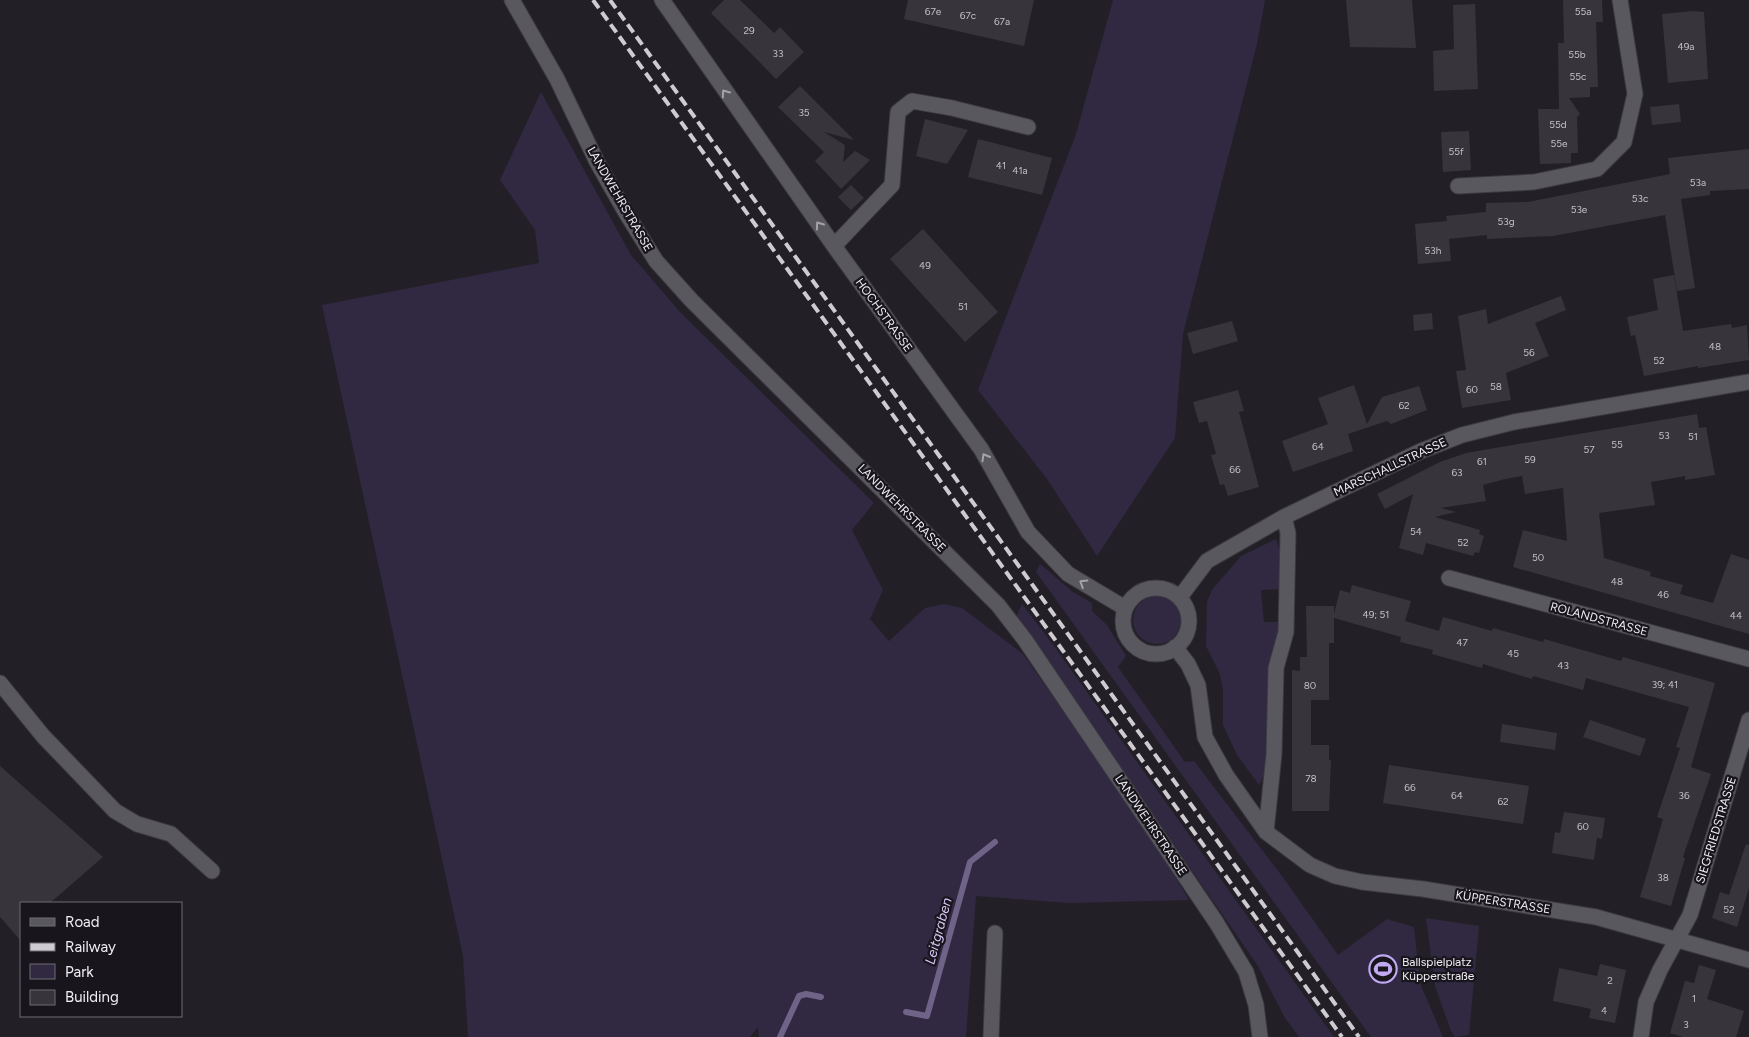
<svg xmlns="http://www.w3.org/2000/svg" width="1749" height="1037" font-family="Figtree,sans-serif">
<rect width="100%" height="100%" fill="#222026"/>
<path fill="#312842" d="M1113,0h152l-8,44 -74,290 -8,104 -78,118 -50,-77 -69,-89 98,-256z
M541,92l90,163 49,57 194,191 -22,27 31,60 -13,29 19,22 36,-33 19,-4 18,4 61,46 124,176 42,70 -120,3 -93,-7 -10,141h-207l-1,-10 -8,10h-282l-5,-81 -141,-651 217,-42 -4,-33 -35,-50z
M1276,539l5,16v34l-20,1 3,32h16c-3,31 -6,143 -21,163l-22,-30 -14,-30v-35l-3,-16 -14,-28 1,-44 5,-12 29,-34z
M1040,564l33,28 19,11v8l15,14 19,31 -8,11 67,95 9,-1 88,115 56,79 49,-36 27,8 6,56 23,54h-72l-335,-465z
M1133 620a24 24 0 1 1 48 0a24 24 0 1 1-48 0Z
M1022,604l29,38 283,395h-35l-14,-19 -27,-52 -242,-349z
M1426,918l53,8 -10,109 -14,2 -4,-6 -16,-45z"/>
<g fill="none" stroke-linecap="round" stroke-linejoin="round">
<path stroke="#6f6487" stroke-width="6" d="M906,1012l21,4 43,-154 25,-20
M780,1037l19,-41 7,-2 15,3"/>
</g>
<path fill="#37353b" d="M724,0h16l34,33 6,-6 24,25 -28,27 -65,-66z
M908,0h126l-10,46 -120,-27z
M1346,0h66l4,48 -66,-1z
M1563,0h39l1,22h-7l2,65h-8v10l-21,1 11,16 -3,3 1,36h-7v10l-31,1 -2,-55h21l-1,-66h6z
M1475,4l3,85 -44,2 -1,-40 21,-2 -1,-44z
M1693,11l11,1 4,67 -40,4 -6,-69z
M800,86l54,54 -30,-8 21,13 -2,17 12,-11 15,9 -29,29 -26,-28 9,-9 -46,-45z
M1679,104l2,18 -29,3 -2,-18z
M925,119l43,11 -21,34 -31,-8z
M1469,131l2,39 -28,2 -2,-40z
M978,139l74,19 -10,37 -74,-18z
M1749,149v40l-39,2v4l-29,4 14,89 -18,3 -12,-76 -112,21 -66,3v-4l-38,4 2,22 -33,3 -3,-40 32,-3 -1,-5 40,-4v-9l42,-1 142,-28 -2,-16z
M851,185l13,13 -13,12 -13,-13z
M923,229l75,83 -33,30 -75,-83z
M1674,275l9,56 48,-7 1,4 15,-3 2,35 -51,8v-2l-54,10 -9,-41 -4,1 -4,-19 31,-7 -5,-31z
M1561,296l5,14 -31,13 14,33 -43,17 5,27 -49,8 -6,-37 10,-1 -8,-54 28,-7 2,15z
M1432,313l1,16 -19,2 -1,-16z
M1232,321l6,20 -45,13 -6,-21z
M1354,385l13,39 15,-27 37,-11 8,24 -36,14 -4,-3 -39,13 5,17 -60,21 -11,-31 46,-17 -10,-26z
M1238,390l6,21 -5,1 20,75 -31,9 -4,-12 -4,1 -9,-30 5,-1 -9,-33 -8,2 -6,-21z
M1697,414l2,14 7,-1 9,48 -30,5v-4l-34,6 4,23 -56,8 5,45 47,14 -1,4 33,9 -3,9 33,9 18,-49 18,6v74l-236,-67 10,-37 44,11 -4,-53 -38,6 -3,-18 -17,3 -22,6 3,16 -45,7 15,4 -21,5 45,13 -1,4 5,2 -5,17 -4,-1 -2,4 -47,-13 -3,12 -24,-7 14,-54 -28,15 -8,-15 63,-32 26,-9z
M1352,585l59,16 -6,20 34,10 4,-14 49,14 1,-3 50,14 1,-3 77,22 2,-4 92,26 -24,84 20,7 -28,83 2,1 -14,48 -31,-9 23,-78 -6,-2 23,-69 -4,-1 13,-40 -103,-29 -3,12 -50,-14 -1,3 -49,-15 -1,4 -50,-14 1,-4 -33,-8 1,-5 -67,-19v25h-5v57h-18v45h18v15h2l-2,51h-37v-141l8,1v-14h7l-1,-51h28v8l6,-24 10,3z
M1590,720l56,19 -6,17 -57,-19z
M1502,724l55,9 -2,17 -55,-8z
M1389,765l140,21 -6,38 -140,-21z
M0,766l103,91 -53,46h-29v38l-21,-24z
M1564,812l41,6 -3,21 -5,-1 -3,22 -42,-7 3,-21 5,1z
M1746,844l3,1v43l-12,39 -25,-9 8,-26 9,3z
M1600,964l26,6 -11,53 -26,-5 2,-9 -38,-8 6,-33 38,8z
M1699,965l17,5 -9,29 37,12 -8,26h-53l-13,-4 15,-52 9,2z"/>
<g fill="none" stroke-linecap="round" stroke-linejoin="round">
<g stroke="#3d3b41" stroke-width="17">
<path id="minor" d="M512,0l45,79 40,83 29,51 30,48 36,40 306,304 27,35 191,282 30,50 10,33 4,32
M662,0l172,246 147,203 47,83 40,42 57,34
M1458,186l76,-4 63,-13 27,-27 11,-48 -15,-94
M834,246l58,-61 6,-73 14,-11 40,7 76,19
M1449,578l300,81
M1123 621a33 33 0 1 1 66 0a33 33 0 1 1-66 0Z
M1180,597l27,-36 77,-44 137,-66 41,-16 52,-13 235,-40
M1175,647l13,17 10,21 7,52 21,38 40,57 44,33 25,11 27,6 61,7 173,28 153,43
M0,683l43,53 72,75 22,13 34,10 41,37
M1266,832l8,-78 2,-86 10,-36 2,-99 -4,-16
M991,1037l4,-104
M1641,1037l5,-35 14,-32 30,-55 59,-195"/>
</g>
<use href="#minor" stroke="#5a585f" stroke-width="15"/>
<path stroke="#ceccd1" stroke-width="4" stroke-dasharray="10 5" stroke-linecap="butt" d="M593,0l749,1037
M610,0l749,1037"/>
</g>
<defs><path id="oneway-chevron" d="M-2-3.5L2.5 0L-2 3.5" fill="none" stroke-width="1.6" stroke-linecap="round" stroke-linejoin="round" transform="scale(1.25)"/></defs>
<g stroke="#a5a3a9">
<use href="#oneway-chevron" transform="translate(725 93) rotate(-125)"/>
<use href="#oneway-chevron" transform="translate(819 225) rotate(-125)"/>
<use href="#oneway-chevron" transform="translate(985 457) rotate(-120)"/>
<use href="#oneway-chevron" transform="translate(1083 583) rotate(-148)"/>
</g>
<defs>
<g id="stadium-ring" transform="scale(1.4375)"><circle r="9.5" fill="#18161c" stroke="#c1a8f3" stroke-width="1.5"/><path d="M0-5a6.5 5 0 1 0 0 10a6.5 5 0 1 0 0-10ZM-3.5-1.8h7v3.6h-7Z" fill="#c1a8f3"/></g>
</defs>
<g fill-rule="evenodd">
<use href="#stadium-ring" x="1383" y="969"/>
</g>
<g text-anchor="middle" stroke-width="4.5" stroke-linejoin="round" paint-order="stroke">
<g font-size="10" fill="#c2c0c5">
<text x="933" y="15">67e</text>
<text x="1583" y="15">55a</text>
<text x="968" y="19">67c</text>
<text x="1002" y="25">67a</text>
<text x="749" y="34">29</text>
<text x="1686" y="50">49a</text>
<text x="778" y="57">33</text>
<text x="1577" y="58">55b</text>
<text x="1578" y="80">55c</text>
<text x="804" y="116">35</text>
<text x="1558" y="128">55d</text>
<text x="1559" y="147">55e</text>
<text x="1456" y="155">55f</text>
<text x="1001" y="169">41</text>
<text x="1020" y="174">41a</text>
<text x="1698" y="186">53a</text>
<text x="1640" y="202">53c</text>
<text x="1579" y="213">53e</text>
<text x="1506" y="225">53g</text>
<text x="1433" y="254">53h</text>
<text x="925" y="269">49</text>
<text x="963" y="310">51</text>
<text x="1715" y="350">48</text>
<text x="1529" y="356">56</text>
<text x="1659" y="364">52</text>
<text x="1496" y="390">58</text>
<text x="1472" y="393">60</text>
<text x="1404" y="409">62</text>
<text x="1664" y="439">53</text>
<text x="1693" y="440">51</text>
<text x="1617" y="448">55</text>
<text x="1318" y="450">64</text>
<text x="1589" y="453">57</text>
<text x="1530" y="463">59</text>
<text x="1482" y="465">61</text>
<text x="1235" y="473">66</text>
<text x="1457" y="476">63</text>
<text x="1416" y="535">54</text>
<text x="1463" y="546">52</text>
<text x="1538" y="561">50</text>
<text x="1617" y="585">48</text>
<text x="1663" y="598">46</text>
<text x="1376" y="618">49; 51</text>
<text x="1736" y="619">44</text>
<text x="1462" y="646">47</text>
<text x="1513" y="657">45</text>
<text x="1563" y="669">43</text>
<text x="1665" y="688">39; 41</text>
<text x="1310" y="689">80</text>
<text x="1311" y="782">78</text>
<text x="1410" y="791">66</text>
<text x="1457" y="799">64</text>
<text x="1684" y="799">36</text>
<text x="1503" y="805">62</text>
<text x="1583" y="830">60</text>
<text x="1663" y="881">38</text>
<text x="1729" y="913">52</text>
<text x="1610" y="984">2</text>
<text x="1694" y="1002">1</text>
<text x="1604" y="1014">4</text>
<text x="1686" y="1028">3</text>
</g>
<g font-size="12" fill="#f0eef3" stroke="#18161c">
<text transform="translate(620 199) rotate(60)" y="4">LANDWEHRSTRASSE</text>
<text transform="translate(884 315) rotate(54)" y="4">HOCHSTRASSE</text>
<text transform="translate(1390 467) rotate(-25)" y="4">MARSCHALLSTRASSE</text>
<text transform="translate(902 508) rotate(45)" y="4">LANDWEHRSTRASSE</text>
<text transform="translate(1599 619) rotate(15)" y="4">ROLANDSTRASSE</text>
<text transform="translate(1151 825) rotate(56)" y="4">LANDWEHRSTRASSE</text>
<text transform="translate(1716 830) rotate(-73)" y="4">SIEGFRIEDSTRASSE</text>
<text transform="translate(1503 902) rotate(9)" y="4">KÜPPERSTRASSE</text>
</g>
<g font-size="12" fill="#f0eef3" stroke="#18161c" text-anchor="start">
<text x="1402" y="966">Ballspielplatz<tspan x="1402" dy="14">Küpperstraße</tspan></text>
</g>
<g font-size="14" font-style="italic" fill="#d8c8fa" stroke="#18161c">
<text transform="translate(938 931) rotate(-75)" y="5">Leitgraben</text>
</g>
</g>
<rect x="20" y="902" width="162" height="115" fill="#18161c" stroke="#6e6c72"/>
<rect x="30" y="918" width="25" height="8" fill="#5a585f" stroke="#6e6c72"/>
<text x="65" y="927" font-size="15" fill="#f0eef3">Road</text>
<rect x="30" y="943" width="25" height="8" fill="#ceccd1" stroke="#6e6c72"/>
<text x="65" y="952" font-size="15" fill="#f0eef3">Railway</text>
<rect x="30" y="964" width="25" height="15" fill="#312842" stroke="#6e6c72"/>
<text x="65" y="977" font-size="15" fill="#f0eef3">Park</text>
<rect x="30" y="990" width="25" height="15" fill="#37353b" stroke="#6e6c72"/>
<text x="65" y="1002" font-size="15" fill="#f0eef3">Building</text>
</svg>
